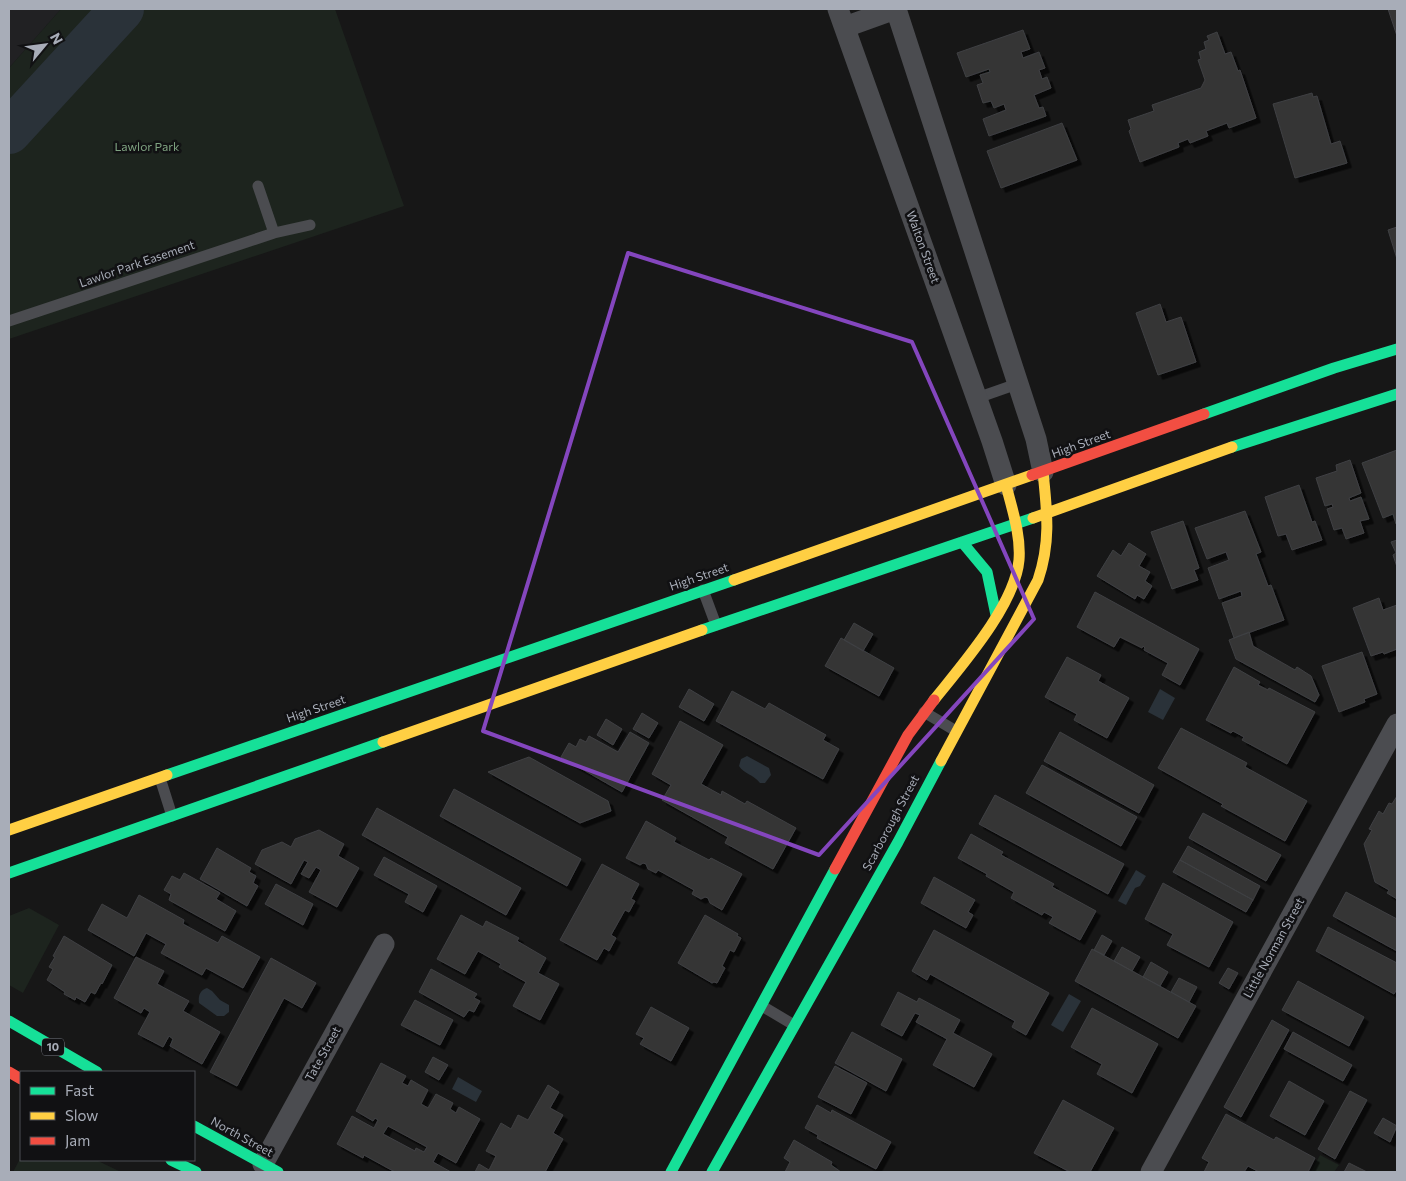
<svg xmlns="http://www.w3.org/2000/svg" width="1406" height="1181" font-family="Commissioner,sans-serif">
<defs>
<filter id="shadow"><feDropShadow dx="4.5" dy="4.5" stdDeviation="0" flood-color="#0009"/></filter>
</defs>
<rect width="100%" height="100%" fill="#171717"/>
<path fill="#212123" d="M9,9h52l-52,59z"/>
<path fill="#1d241e" d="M61,9h274l69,197 -395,133v-271z
M29,908l30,17 -36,68 -14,-8v-69z
M1320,1155l19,10 -5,7h-23z
M21,1157v3h75l25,12h-108z"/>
<path fill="#2a3239" d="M1160,689l15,9 -12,22 -15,-8z
M747,756l22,12 2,7 -6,8h-5c-7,-9 -16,-9 -21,-17l2,-7z
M1136,870l10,6 -6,10 -5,2 -9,17 -8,-4z
M207,988l5,3 8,9 9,5v7l-5,4h-7l-18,-13c-1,-7 1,-13 8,-15z
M1069,994l12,7 -18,31 -12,-7z
M458,1077l24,14 -6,11 -24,-13z"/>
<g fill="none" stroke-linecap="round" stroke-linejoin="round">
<path stroke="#2a3239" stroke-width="44" d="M9,132l113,-123"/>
</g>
<path fill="#353536" stroke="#3f4043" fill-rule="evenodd" filter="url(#shadow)" d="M1388,9h9v27z
M1023,30l7,19 -9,3 2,6 16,-6 6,16 -6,2 3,9 5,-2 4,11 -17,7 5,13 4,-1 3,9 -57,20 -6,-17 23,-9 -2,-6 -10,4 -3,-7 -8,2 -6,-18 6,-2 -3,-8 10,-3 -1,-3 -23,8 -9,-24z
M1217,32l8,22 6,-2 7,19 2,-1 16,48 -27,10 -2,-5 -21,8 2,5 -18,7 -2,-4 -10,4 1,4 -39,15 -11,-31 2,-2 -3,-9 26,-9 -2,-6 49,-17 4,-8 -7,-20 3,-1 -2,-7 7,-3 -2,-7 5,-2 -2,-4z
M1312,93l1,4 4,-1 14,48 9,-3 7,22 -52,15 -22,-74z
M1062,123l15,37 -76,28 -14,-37z
M1397,227v32l-9,-29z
M1160,304l6,18 15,-5 15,45 -38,13 -22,-62z
M1397,450v74h-1l-3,-10 -10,4 -21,-55z
M1350,460l11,33 -12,5 1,3 11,-4 8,22 -9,2 4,12 -18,6 -4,-11 -8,2 -7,-21 6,-2 -1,-3 -7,2 -9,-28 21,-7 -1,-6z
M1299,485l13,37 3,-1 7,19 -30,10 -6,-16 -8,2 -13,-39z
M1245,511l16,41 -5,2 12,32 3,-1 13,35 -50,18 -12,-35 20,-7 -1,-5 -22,8 -11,-31 21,-8 -3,-8 -19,7 -12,-31z
M1183,521l16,47 -5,2 4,10 -26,9 -21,-57z
M1397,540v27l-4,-12 3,-2 -5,-11z
M1129,543l17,11 -7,12 11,6 -5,9 7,5 -8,13 -7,-4 -2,4 -38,-23 16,-26 8,6z
M1095,592l104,57 -19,36 -18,-10 6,-12 -24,-13 1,-2 -2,-2 -1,2 -22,-11 -6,10 -37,-20z
M1379,598l4,12 14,-5v44l-13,5 -1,-2 -12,4 -18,-48z
M854,623l19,11 -10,17 -19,-11z
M1249,632l4,14 42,24 2,-3 14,9 8,19 -4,7 -79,-43 -7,-19z
M841,638l53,30 -15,28 -54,-30z
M1362,652l15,42 -13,5 1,3 -26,10 -17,-46z
M1067,657l34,18 -3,6 31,17 -22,40 -33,-18 3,-6 -32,-17z
M1234,667l26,15 -2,3 10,5 1,-2 46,24 -28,52 -45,-24 2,-3 -11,-6 -2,2 -25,-13z
M689,689l25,15 -10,17 -25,-14z
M732,691l33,18 4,-6 57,32 -3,5 16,9 -16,30 -107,-58z
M642,713l16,10 -9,15 -16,-9z
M606,719l16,10 -9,16 -16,-10z
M680,721l43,24 -22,39 20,11 1,-4 23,13 2,-3 49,27 -23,41 -48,-26 3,-6 -66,-37 9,-15 -19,-11z
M1181,728l66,35 -2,4 62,34 -22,40 -64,-35 2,-2 -65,-36z
M630,732l19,11 -27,49 -61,-35 8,-14 7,4 4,-8 6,3 3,-6 29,16z
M1060,732l94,53 -15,28 -95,-52z
M529,757l79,44 3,10 -31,12 -92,-51z
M1042,765l95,52 -16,29 -95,-53z
M454,789l127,70 -14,27 -127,-70z
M995,795l129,69 -16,30 -129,-70z
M1397,796v103l-10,-6 2,-3 -14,-8 -11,-38 8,-14 -3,-1 10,-18 4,3 6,-11 3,1z
M377,808l144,80 -15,27 -144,-80z
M1203,813l78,42 -15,26 -77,-43z
M646,821l30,17 -2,4 35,18 2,-2 31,16 -20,36 -12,-7 -2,-5 -3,-1 -4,2 -9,-5 2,-4 -36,-20 -2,3 -8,-4 -2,-5 -3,-1 -3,2 -14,-7z
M319,830l25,14 -6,12 21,12 -22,39 -28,-15 12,-22 -5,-3 -7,11 -8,-4 7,-12 -4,-2 -13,24 -36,-20 7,-14 20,-8 9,5 4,-8z
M971,834l32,18 -2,3 53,29 -2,3 44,24 -16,29 -31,-17 4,-6 -9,-5 -2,3 -31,-17 3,-6 -28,-16 1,-2 -29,-16z
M1188,846l72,40 -7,14 -73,-40z
M217,848l34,20 -2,4 7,4 -3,7 5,3 -11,20 -47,-27z
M384,857l53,29 -14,26 -18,-10 4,-8 -35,-19z
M1180,860l73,40 -7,12 -73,-40z
M602,864l37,20 -8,15 4,2 -6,11 -4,-2 -14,25 5,3 -7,13 -5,-3 -7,12 -37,-20z
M184,873l36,20 -4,6 20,12 -11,20 -56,-31 2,-6 -7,-4 8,-14 8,4z
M934,877l41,23 -7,12 5,3 -7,13 -45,-25z
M1163,883l70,39 -24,45 -42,-22 6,-11 -28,-15z
M276,884l37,20 -10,21 -38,-21z
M1346,892l51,27v32l-64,-35z
M139,895l45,25 -1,4 35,19 4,-7 38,21 -17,31 -37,-20 -4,7 -41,-22 5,-9 -20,-11 -12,23 -46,-26 14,-26 25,14z
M461,915l22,12 3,-6 33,17 -2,3 29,17 -8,15 21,11 -19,36 -27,-14 13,-24 -27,-15 2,-3 -23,-13 -13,23 -28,-15z
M705,915l33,19 -1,2 4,2 -7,14 -4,-2 -8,16 3,2 -8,15 -3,-1 -2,1 -34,-20z
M1328,927l69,36v26l-3,5 -78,-43z
M934,930l115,63 -23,42 -14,-8 3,-6 -85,-47 -3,6 -15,-9z
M1102,935l10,6 -8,14 -10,-5z
M64,936l48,29 -10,19 -1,-1 -6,11 -4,-2 -6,10 -9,-5 -1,3 -11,-6 1,-2 -18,-12 6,-11 -4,-2 6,-10 -2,-1z
M1122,947l18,10 -8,14 -18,-10z
M1092,949l104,57 -18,32 -103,-57z
M136,957l28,14 -7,13 32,17 -6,10 37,21 -18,32 -32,-18 3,-7 -4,-3 -6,11 -25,-13 12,-22 -6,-4 -3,5 -27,-15z
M271,958l45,25 -14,25 -18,-10 -47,88 -27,-14z
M1151,962l17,10 -8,14 -17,-9z
M1228,968l10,5 -9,16 -10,-6z
M431,969l46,25 -3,4 6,3 -6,11 -5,-2 -5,7 -45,-25z
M1179,978l18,9 -8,15 -18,-10z
M1298,981l66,36 -15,29 -67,-36z
M898,992l19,10 2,-4 41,22 -7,13 39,21 -18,33 -41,-22 14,-26 -31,-17 4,-7 -5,-2 -13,23 -21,-11z
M415,1000l38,20 -13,25 -39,-20z
M651,1007l38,21 -18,33 -31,-17 4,-6 -8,-4z
M1092,1008l66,36 -26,49 -35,-19 5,-10 -31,-17z
M1272,1020l17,10 -48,87 -17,-10z
M852,1032l50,27 -16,32 -51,-28z
M1293,1032l59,33 -9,16 -59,-32z
M433,1057l15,8 -9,15 -14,-8z
M381,1063l25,13 -4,7 6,3 3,-6 17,10 -7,14 7,4 8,-14 17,9 -3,6 6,4 3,-6 21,12 -24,44 -18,-10 -5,9 18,10h-56l-31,-17 -1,3 -26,-14 15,-28 22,12 4,-8 -3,-2 -2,3 -17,-10zM388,1126l39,21 -3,5 -8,-4 -1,3 -32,-17z
M835,1066l32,17 -16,31 -33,-17z
M1289,1081l35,20 -19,34 -35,-19z
M548,1085l11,7 -9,16 13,7 -10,18 10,6 -18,33h-70l4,-8 10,6 7,-14 -10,-5 15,-28 10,6 7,-14 10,5z
M1350,1091l17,9 -32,59 -17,-10z
M1063,1100l51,28 -24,44h-20l-36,-19z
M817,1105l14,8 1,-3 59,32 -15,27 -59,-31 1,-3 -13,-7z
M1226,1114l48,26 2,-3 39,21 -7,14h-49l-11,-6 -4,6h-40l5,-10 -7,-4z
M1383,1118l14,8 -7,16 -16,-9z
M794,1140l38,22 -1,3 10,7h-56l5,-10 -6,-4z
M1349,1163l18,9h-23z"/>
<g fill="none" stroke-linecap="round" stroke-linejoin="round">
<path stroke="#4b4c50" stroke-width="11" d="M274,233l36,-8
M9,321l265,-88 -16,-47
M977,398l40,-14
M703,590l13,35
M924,712l32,19
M160,778l12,38
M762,1006l32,19"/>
<path stroke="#4b4c50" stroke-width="21" d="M838,9l154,432 14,44
M896,9l140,430 7,33
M845,27l50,-18
M263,1164l121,-220
M1151,1172l246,-448"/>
<path stroke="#16e098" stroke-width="11" d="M1204,414l130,-46 63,-19
M1232,447l165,-53
M962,542l25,30 9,43
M702,630l331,-112
M167,775l567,-195
M9,873l374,-131
M9,1021l88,51
M194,1126l84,46
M171,1160l25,12
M671,1172l164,-303
M712,1172l186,-330 43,-81"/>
<path stroke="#ffcf43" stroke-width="11" d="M1033,518l199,-71
M734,580l298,-105
M934,700c28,-35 81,-95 85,-140 2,-25 -7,-51 -13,-75
M383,742l319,-112
M941,761l97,-181c13,-38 9,-69 5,-108
M9,830l158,-55"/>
<path stroke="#f24e42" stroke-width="11" d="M1032,475l172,-61
M835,869l73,-134 26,-35
M9,1072l12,7"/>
</g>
<path fill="none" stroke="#8446be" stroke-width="4" stroke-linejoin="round" d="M628,253l284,89 122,277 -215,236 -336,-124z"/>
<g text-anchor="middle" stroke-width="5" stroke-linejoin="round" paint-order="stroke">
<rect fill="#111113" stroke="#7b7e86" stroke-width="1" x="42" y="1038.5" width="22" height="17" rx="4"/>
<g font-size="11" font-weight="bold" fill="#a8adb8">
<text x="53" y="1051">10</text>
</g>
<g font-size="12" fill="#7fa381" stroke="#111113">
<text x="147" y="151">Lawlor Park</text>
</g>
<g font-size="12" fill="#a8adb8" stroke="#111113">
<text transform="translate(923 247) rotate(70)" y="4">Walton Street</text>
<text transform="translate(137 264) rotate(-19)" y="4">Lawlor Park Easement</text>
<text transform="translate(1081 444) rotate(-20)" y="4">High Street</text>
<text transform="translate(699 577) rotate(-19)" y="4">High Street</text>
<text transform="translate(316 709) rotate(-19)" y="4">High Street</text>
<text transform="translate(891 823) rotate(-62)" y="4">Scarborough Street</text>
<text transform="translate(1274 948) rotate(-61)" y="4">Little Norman Street</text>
<text transform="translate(323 1054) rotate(-61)" y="4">Tate Street</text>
<text transform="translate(242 1137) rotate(29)" y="4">North Street</text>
</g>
</g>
<rect width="1406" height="1181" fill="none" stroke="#a8adb8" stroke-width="20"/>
<rect x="20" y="1071" width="175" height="90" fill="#111113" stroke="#4d4f55"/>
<rect x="30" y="1087" width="25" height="8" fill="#16e098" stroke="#4d4f55"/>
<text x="65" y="1096" font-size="15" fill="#a8adb8">Fast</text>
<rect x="30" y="1112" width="25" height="8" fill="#ffcf43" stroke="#4d4f55"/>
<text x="65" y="1121" font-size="15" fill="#a8adb8">Slow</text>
<rect x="30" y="1137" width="25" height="8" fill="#f24e42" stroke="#4d4f55"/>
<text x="65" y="1146" font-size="15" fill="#a8adb8">Jam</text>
<g transform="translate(45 45) rotate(61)" stroke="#111113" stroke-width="4" paint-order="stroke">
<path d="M0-4L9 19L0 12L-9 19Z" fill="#a8adb8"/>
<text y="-8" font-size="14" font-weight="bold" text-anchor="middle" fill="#a8adb8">N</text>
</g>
</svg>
